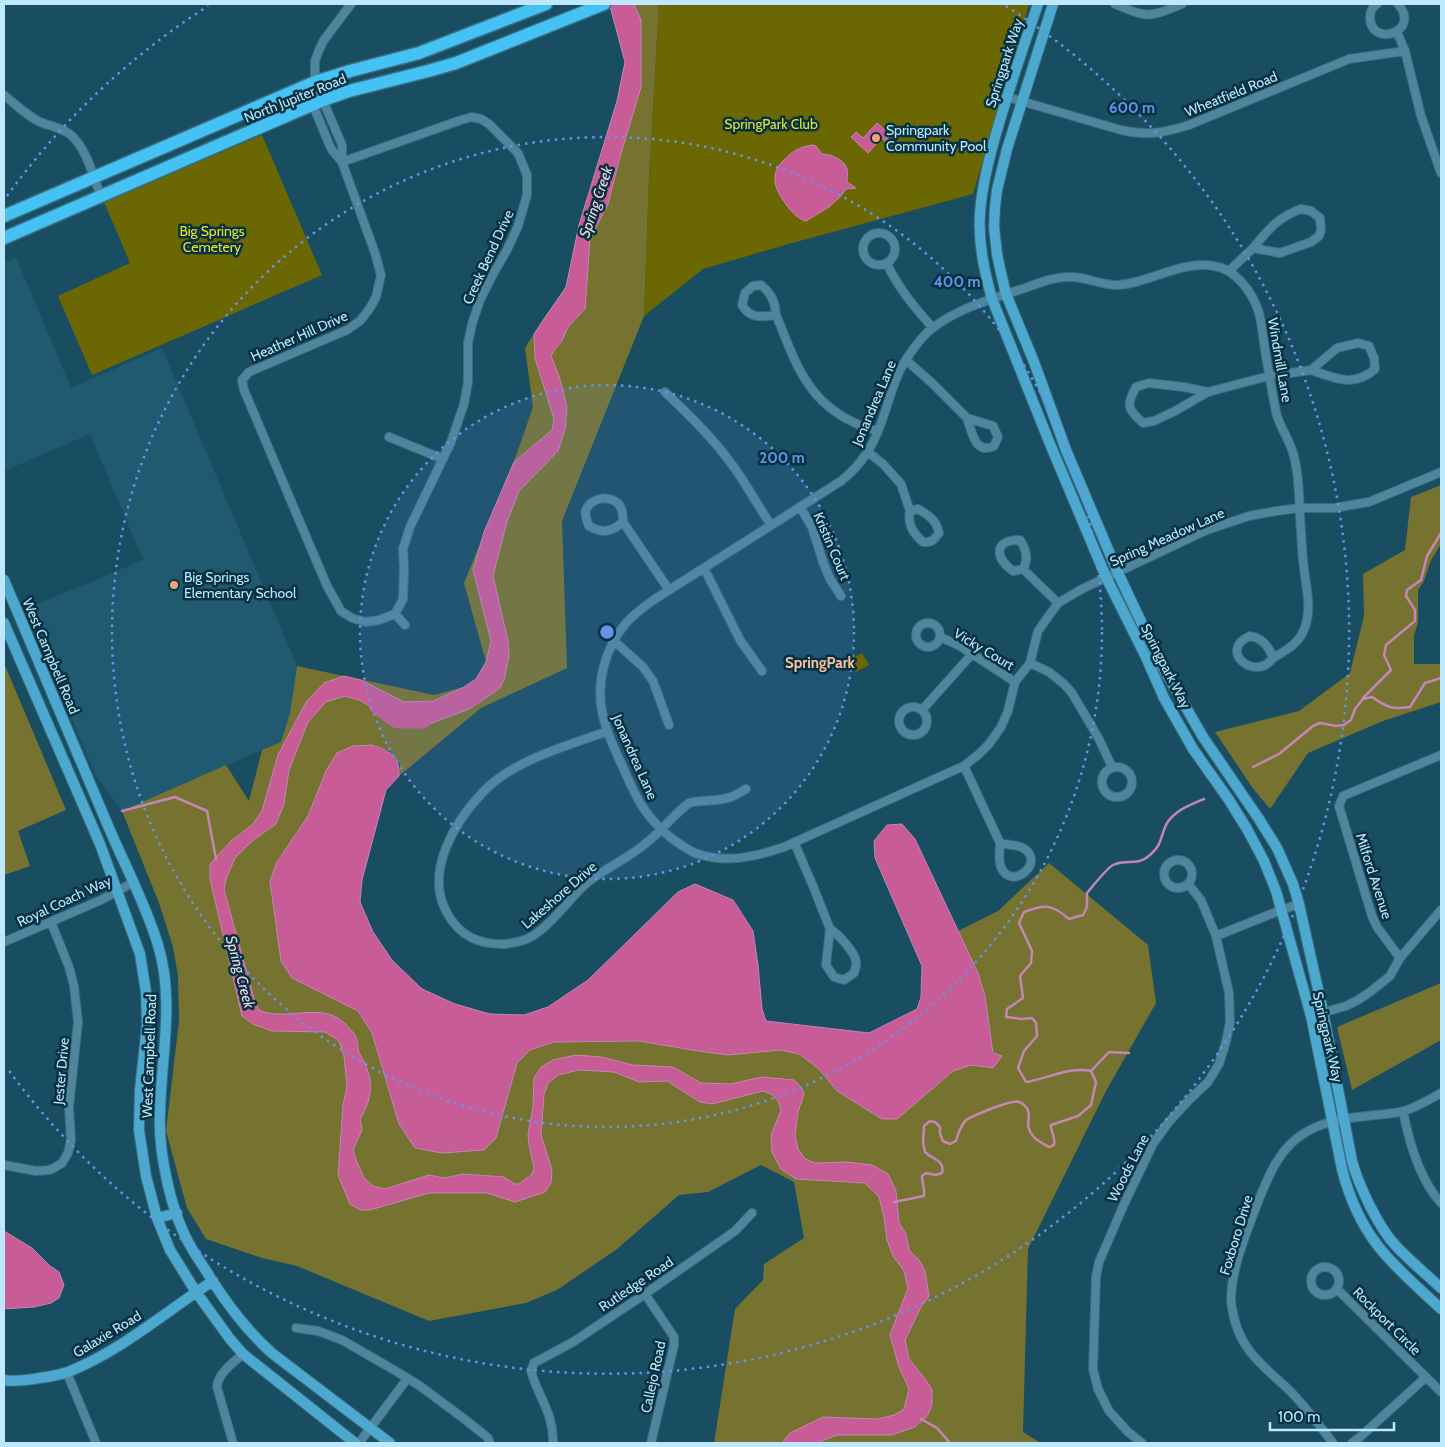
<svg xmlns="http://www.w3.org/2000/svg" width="1445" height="1447" font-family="Cabin,sans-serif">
<rect width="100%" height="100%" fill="#194d61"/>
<path fill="#205a71" d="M16,257l55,131 91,-40 135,318 -7,47 -9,29 -159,69 -26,-35 -70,-167 117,-49 -53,-126 -86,37v-208z"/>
<path fill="#6b6804" d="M659,4h370l-56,190 -181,49 -89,26 -59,47 5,-137z
M262,135l60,140 -230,100 -34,-79 72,-33 -26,-61z
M862,653l7,12 -13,7 -7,-12z"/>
<path fill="#75732f" d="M624,4h35l-10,175 -5,137 -82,205 5,147 -86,40 -82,68 1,-12 -10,-13 -18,-6 -19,1 -27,25 -18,45 -31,46 15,116 66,33 14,22 27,91 97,14 21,-75 13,-13 24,-8 85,-1 59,10h62l20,-1 20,4 19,15 18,22 60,28 56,-48 18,-6 22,3 8,-12 -8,-3 -8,-57 -7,-23 -20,-42 40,-20 51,-48 99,82 8,58 -50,88 -78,158 -5,183 18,11h-327l21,-134 28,-29 1,-16 40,-26 -10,-56 -33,-17 -53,27 -29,3 -62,54 -60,41 -31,13 -97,18 -132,-55 -35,-8 -56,-19 -19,-31 -21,-77 13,-110 -1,-45 -5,-29 -14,-44 -37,-92 104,-46 23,36 13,-51 19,-8 9,-29 7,-47 137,29 30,-8 12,-8 10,-17 -22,-79 53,-130 16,-46 -8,-59 18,-29 23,-32 13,-62 38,-124 8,-39 -14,-52z
M1441,485v59l-10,16 -7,21 -6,9v33l-4,12v29h27v38l-58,19 -75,32 -38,56 -18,-22 -37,-55 84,-21 51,-38 14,-57 -1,-42 42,-24 6,-53z
M4,663l62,147 -48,21 12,35 -26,9z
M1441,983v57l-89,50 -15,-63z"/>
<path fill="#c75c97" stroke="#c486b6" d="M608,4h26l7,16v67l-21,70 -12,47 -18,35 -5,70 -17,18 -6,14 -7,8 -4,7 9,23 7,28 -2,22 -7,22 -39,40 -12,31 -11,42 -3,12 15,65 1,15 -5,24 -5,9 -30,20 -37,14 -21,1 -27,-10 -25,-14 -14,-4 -19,6 -18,20 -19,48 -5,34 -8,20 -24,17 -17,17 -9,21 -2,11 30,108 5,12c28,13 67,-12 90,18 2,2 6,6 7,9 2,4 1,10 3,15 0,2 2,4 3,6 12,22 11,40 -2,61l2,11 -9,20 3,10 8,18 9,8 12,3 44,-14 15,3 19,-4 41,3 11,7h4l13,-10 2,-6 -5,-23 -1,-10 5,-28 1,-29 7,-11 12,-7 23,-5 25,2 32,8 40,2 28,16 30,1 31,-7 32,3 8,8 2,6 -6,18 -3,23 3,14 7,10 10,4 32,-1 25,3 16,9 8,17 3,32 7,11 3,16 10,10 6,11 4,25 -8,11 -16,33 4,19 17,21 6,10v14l-4,11 -13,12 -23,8h-55l-20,8h-35l8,-10 33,-16 55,2 16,-4 10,-6 5,-20 -10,-22 -9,-32 18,-47 -4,-17 -11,-15 -6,-16 -3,-23 -5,-20 -14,-14 -69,-4 -15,-10 -9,-17 -1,-17 10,-25 -2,-7 -6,-8 -10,-4 -51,13 -12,-2 -33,-21 -28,1 -25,-10 -35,-2 -21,5 -10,8 -4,11 -3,41 11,35 -1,13 -6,9 -30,10 -28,-9h-58l-59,17h-10l-10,-6 -12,-29 5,-70 4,-18 -3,-31 -5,-15 -14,-9 -53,-1 -19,-7 -11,-8 -32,-137v-15l21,-23 22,-17 9,-13 16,-56 28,-53 18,-19 20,-7 17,4 43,22 29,-1 31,-14 12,-8 10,-17 5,-21 -18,-71 11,-38 30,-70 38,-32 2,-11 -19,-61 -1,-24 32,-47 13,-62 38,-124 8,-39 -14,-52z
M877,123l14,12 -6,6 -3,-3 -14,15 -17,-16 5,-5 7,6z
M812,145l4,1 6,8c9,0 23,6 25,15 1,4 0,9 0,13l9,6 -10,1 -5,7 -12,11 -23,14c-7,-1 -14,-9 -18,-14 -12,-16 -21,-32 -3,-48 9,-9 13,-11 27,-14z
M372,745c18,6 28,10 27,31l-13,14 -24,90 -2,22 13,30 19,28 30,29 33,15 35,10 34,1 24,-8 40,-27 90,-88 17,-8 38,16 20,31 5,34 4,44 4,12 103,12 48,-24 4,-12 1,-31 -47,-108 -1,-17 13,-16 15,-1 13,15 63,134 7,23 8,57 9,3 -9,12 -22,-3 -18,6 -56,48h-15l-45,-28 -18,-22 -20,-15 -19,-4 -52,5 -30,-4 -59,-10 -85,1 -24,8 -13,13 -21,75 -12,12 -42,3 -27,-5 -16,-24 -27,-91 -14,-22 -66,-33 -11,-17 -11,-80 7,-19 31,-46 18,-45 11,-18 16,-7z
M4,1231l28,17 18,18 9,6 5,13 -5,13 -8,5 -17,4 -30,2z"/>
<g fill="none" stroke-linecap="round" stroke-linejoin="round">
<path stroke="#c486b6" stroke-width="2.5" d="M1363,698l28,-28 -7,-15 2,-10 29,-24v-11l-9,-14 1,-6 14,-10 6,-24 14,-23
M1253,767l26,-13 34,-28 7,-3 16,3 8,-1 7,-5 4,-11 8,-10 9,-2c15,10 19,13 38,10l15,-24 16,-5
M122,811l53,-14 32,14 9,48
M1091,1071l18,-19 20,1
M894,1202l30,-6c1,-8 -2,-13 -2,-20l4,-3 10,2 6,-2c3,-13 -9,-13 -17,-21l-2,-9 1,-17 6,-5 5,1 5,5v7l3,7 7,3 6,-3c2,-7 5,-16 10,-21 8,-5 38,-17 47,-18 4,-1 8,0 11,3 11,9 -2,19 9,31 4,5 11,8 16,11l5,-2c2,-9 -4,-14 -3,-20l27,-9 13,-11 5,-23 -5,-11c-21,-5 -45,8 -65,11l-8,-14 6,-17 13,-15 -1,-13 -4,-5 -11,1 -15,-2 1,-8 16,-11 -3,-22 11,-13 1,-12 -13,-28 5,-11c21,-8 28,-8 45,7l14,-4 4,-8v-14c5,-6 20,-25 26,-28 14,-7 24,2 37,-10 12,-10 10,-17 16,-30 7,-14 24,-20 38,-26
M921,1419l16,9 13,15"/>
<path stroke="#c75c97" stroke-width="15" d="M376,706l21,15h26"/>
<g stroke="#3a6c80" stroke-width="10">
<path id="street" d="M1115,4c33,14 33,14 67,0
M1377,4c-5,3 -7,8 -7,14 1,30 52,14 28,-14
M1397,32l8,19 16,65 20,57
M315,82l27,63v17l33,91 6,22 -5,22 -6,11 -10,13 -13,9 -98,42 -7,8 2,10 83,196 14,25 11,7 14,4 13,-2 16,-6 8,-15 1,-31 -1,-19 7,-22 41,-85 13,-38 4,-22v-39l4,-19 8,-24 12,-24 15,-26 11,-24 9,-31v-20l-9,-22 -29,-29 -8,-5 -9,-2 -11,3 -119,42
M4,95c11,9 21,19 34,26 10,5 27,7 35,16 15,15 20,40 28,59
M1007,97l114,33c27,6 42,3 68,-5l160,-66 56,-8
M342,162l-10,-12 -3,-6 -16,-39 -1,-11 3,-12v-21l4,-11 5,-10 27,-36
M1301,209l10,2 9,7 1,12 -2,6 -8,6 -31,11 -27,-5c15,-18 25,-31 48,-39z
M863 249a16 16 0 1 1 32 0a16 16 0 1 1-32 0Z
M887,264c12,25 28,44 46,64
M1229,271l24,-23
M761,285c11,9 14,17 15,30 -15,2 -26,4 -34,-10l3,-12 8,-7z
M776,315c10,23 18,49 33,70 15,23 43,40 69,46
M1358,343l11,3 5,12 1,11c-21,19 -41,9 -64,1l26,-22z
M906,360l26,23 35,35 26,8 5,11 -4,9c-19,9 -22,-14 -27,-28
M665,392c24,23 49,47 68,74 14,19 25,40 38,59
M1208,392l-24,-5 -35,-4 -13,4c-10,18 -9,22 7,36l11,-2 21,-10 33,-19 61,-16 42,-6
M389,437l54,22
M868,452l15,12 18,20 9,27
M800,507l12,20 11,35 7,17 11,17
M918,509c12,7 18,11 21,24 -5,7 -8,10 -16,9 -10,-9 -16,-18 -13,-31z
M623,522c-12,10 -20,12 -34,4 -2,-5 -5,-10 -3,-16 5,-13 26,-16 34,-4 3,5 3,11 3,16l46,68
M704,568l36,72 22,31
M1023,569c6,-10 3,-20 -3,-29 -27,0 -25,18 -7,31l10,-2 35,34
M395,614l10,11
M916 635a12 12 0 1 1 24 0a12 12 0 1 1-24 0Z
M1250,636c12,2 19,10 23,22 -18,25 -56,-8 -23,-22z
M940,637l20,9 55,36
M614,641l29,26 10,14 16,44
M1273,658c14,-8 27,-15 32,-31 7,-20 1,-39 -1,-59 -2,-12 -2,-24 -3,-36 -2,-24 -1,-60 -9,-82 -4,-13 -13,-24 -16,-38 -4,-21 -8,-42 -11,-63 -2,-11 -3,-25 -6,-36 -6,-20 -23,-44 -45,-47 -34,-6 -65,18 -98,19 -15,0 -30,-8 -45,-8 -17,-1 -34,7 -49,12 -33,11 -78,23 -101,50 -5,6 -10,13 -14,19 -19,29 -21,67 -41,96 -7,11 -15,19 -25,27l-186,118c-10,7 -21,15 -29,24 -21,25 -31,61 -23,93 4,19 14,38 22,56 12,28 21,45 45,65 8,6 16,12 25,16 30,11 60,4 89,-6l164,-74 16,-7 14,-11 11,-11 12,-17 7,-16 7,-29 15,-19 8,-32 20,-28 24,-14 125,-59 42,-14 27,-5 23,-3h35l35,-6 72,-30
M1030,663l19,9 15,12 8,9 27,46 13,28
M899 721a14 14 0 1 1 28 0a14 14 0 1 1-28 0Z
M922,710l50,-56
M608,731c-41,15 -95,29 -125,61 -28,29 -58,79 -37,119 6,12 14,21 26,27 16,7 35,8 52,2 22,-7 45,-42 64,-58 18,-14 39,-23 57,-38 16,-12 28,-29 44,-41 14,-4 29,-1 42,-6 5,-2 10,-5 15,-8
M964,766l36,77
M1102 782a15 15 0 1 1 30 0a15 15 0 1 1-30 0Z
M794,842l19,44 17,43c8,5 24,22 26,32 1,4 -1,8 -2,12l-10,7 -10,-3 -8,-12 4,-36
M1000,843c7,2 16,1 23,5 24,14 -12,44 -22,19 -3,-7 -1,-17 -1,-24z
M1164 874a14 14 0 1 1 28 0a14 14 0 1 1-28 0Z
M1216,936l65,-26 18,-6
M4,942l97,-42 33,-18
M1400,958l-23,-31 -5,-11 -33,-110 4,-10 98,-41
M1311,1016l35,-10 12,-6 12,-8 20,-16 10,-18 41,-48
M1403,1111c6,31 17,69 38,92
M4,1165l32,6 13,-1 5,-2 8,-5 6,-10 3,-13 -2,-33 9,-85 -4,-36 -5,-19 -18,-45
M1311 1281a14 14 0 1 1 28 0a14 14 0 1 1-28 0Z
M1337,1289l104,103
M645,1294l29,43v8l-23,98
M296,1328l22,3 24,9 52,30 26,16 43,32 19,15 6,5 2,5
M67,1373l29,70
M233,1443l-16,-56c1,-14 16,-24 26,-33
M359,1443l48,-64
M553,1443c1,-30 -15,-46 -22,-72l3,-8 39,-21 72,-48 90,-63 17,-18
M1142,1443l-14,-11 -19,-21 -11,-22 -5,-20 3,-92 3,-15 26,-60 28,-58 15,-21 21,-23 19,-18 11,-18 7,-22 4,-20 -1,-29 -13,-57 -15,-36 -13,-16
M1333,1443c-14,-18 -27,-36 -43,-52 -26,-25 -50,-40 -57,-78 -1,-4 -2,-10 -2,-15 1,-30 14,-62 25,-91 11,-28 23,-61 52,-76 23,-13 51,-14 77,-17 6,-1 13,-1 19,-3 13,-4 25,-11 37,-18
M1352,1443l8,-6 65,-59"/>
</g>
<g stroke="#3a6c80" stroke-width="12">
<path id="secondary" d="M1038,4c-14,41 -28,81 -40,123 -8,27 -16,57 -18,86 -2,29 4,57 12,86l58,145 56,133 39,78 19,43 29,51 36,51 18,29 17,32 12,30 35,125 31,153c7,28 19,55 36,77 18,23 42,43 63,63
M1053,4l-46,145 -10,41 -2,17 -1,20 3,27 4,19 5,21 28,68 32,88 52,123 44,93 41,71 56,82 18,29 16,36 6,20 24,108 29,149c7,25 26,66 44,85 14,15 30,28 45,42
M4,580c34,80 68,161 102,241 17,41 39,81 52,124 17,56 3,111 2,168 -2,39 11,100 31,134 6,11 14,21 20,32 18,28 37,53 62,75l117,89
M4,623l96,221 40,110 6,38 1,33 -7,65 -1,40 7,46 11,42 13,32 26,42 34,47 13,15 112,89
M157,1218l20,-5
M4,1380c10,2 20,0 30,-1 11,-2 23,-3 34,-7 53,-21 97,-60 145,-91"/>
</g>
<g stroke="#3a6c80" stroke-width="15">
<path id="primary" d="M4,216l311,-134 35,-11 69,-18 127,-49
M4,238l319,-138 26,-9 79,-20 28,-8 148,-59"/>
</g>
<use href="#street" stroke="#4f869e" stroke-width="8"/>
<use href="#secondary" stroke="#4ca8ce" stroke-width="10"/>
<use href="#primary" stroke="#43c2f3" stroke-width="12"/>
</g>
<circle cx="607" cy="632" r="247" fill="#6593e9" fill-opacity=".12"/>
<g fill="none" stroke="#6593e9" stroke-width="2.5" stroke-dasharray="2.5 5">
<circle cx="607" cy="632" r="247"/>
<circle cx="607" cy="632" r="495"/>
<path d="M7 196A742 742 0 0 1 208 6M1006 6A742 742 0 1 1 7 1068"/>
</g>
<g fill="#f0a279" stroke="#063141" stroke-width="2">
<circle cx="876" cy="138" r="5"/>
<circle cx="174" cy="585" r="5"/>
</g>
<g text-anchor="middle" stroke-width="5" stroke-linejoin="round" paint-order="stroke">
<g font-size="14" fill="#bde8fd" stroke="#063141">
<text transform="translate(1004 63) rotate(-72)" y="5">Springpark Way</text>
<text transform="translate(1231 94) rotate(-22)" y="5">Wheatfield Road</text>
<text transform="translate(295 98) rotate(-22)" y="5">North Jupiter Road</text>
<text transform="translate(488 257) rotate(-65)" y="5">Creek Bend Drive</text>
<text transform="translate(299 336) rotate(-24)" y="5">Heather Hill Drive</text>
<text transform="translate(1280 360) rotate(80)" y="5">Windmill Lane</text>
<text transform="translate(874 403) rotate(-67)" y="5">Jonandrea Lane</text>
<text transform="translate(1167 537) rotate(-24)" y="5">Spring Meadow Lane</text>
<text transform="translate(832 546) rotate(67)" y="5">Kristin Court</text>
<text transform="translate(984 649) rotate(31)" y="5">Vicky Court</text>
<text transform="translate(51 656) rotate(67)" y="5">West Campbell Road</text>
<text transform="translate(1166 666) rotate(63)" y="5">Springpark Way</text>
<text transform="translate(635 757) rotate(66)" y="5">Jonandrea Lane</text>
<text transform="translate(1374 876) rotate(72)" y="5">Milford Avenue</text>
<text transform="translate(559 895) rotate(-41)" y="5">Lakeshore Drive</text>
<text transform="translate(64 901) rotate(-25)" y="5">Royal Coach Way</text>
<text transform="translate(1328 1037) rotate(77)" y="5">Springpark Way</text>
<text transform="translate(149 1056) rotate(-88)" y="5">West Campbell Road</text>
<text transform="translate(61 1071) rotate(-85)" y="5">Jester Drive</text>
<text transform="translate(1128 1168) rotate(-63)" y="5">Woods Lane</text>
<text transform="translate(1236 1235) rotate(-73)" y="5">Foxboro Drive</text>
<text transform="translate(636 1284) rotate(-34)" y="5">Rutledge Road</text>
<text transform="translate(1387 1321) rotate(45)" y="5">Rockport Circle</text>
<text transform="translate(107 1334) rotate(-31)" y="5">Galaxie Road</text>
<text transform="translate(653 1377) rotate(-78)" y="5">Callejo Road</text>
</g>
<g font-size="14" fill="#e6e22e" stroke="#063141">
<text x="771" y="129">SpringPark Club</text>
<text x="212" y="236">Big Springs<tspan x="212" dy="16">Cemetery</tspan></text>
</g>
<g font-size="14" fill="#bde8fd" stroke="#063141" text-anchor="start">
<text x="886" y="135">Springpark<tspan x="886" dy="16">Community Pool</tspan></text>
<text x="184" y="582">Big Springs<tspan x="184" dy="16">Elementary School</tspan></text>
</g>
<g font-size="15" font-style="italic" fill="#f3d6e3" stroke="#063141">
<text transform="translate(596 202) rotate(-71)" y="5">Spring Creek</text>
<text transform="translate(240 972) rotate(75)" y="5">Spring Creek</text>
</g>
<g font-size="15" font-weight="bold" fill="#fcc1a2" stroke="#063141">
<text x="820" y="668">SpringPark</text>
</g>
</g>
<circle cx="607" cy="632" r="8" fill="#6593e9" stroke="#063141" stroke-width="2.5"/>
<g font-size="15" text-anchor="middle" font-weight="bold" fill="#6593e9" stroke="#063141" stroke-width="5" stroke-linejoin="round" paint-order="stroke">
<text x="1132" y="113">600 m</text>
<text x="957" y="287">400 m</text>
<text x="782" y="463">200 m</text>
</g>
<rect width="1445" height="1447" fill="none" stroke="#bde8fd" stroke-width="10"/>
<path d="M1270 1422v8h124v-8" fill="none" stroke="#bde8fd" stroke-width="2.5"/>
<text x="1278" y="1422" font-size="15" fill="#bde8fd" stroke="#063141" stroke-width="4" paint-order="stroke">100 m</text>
</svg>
